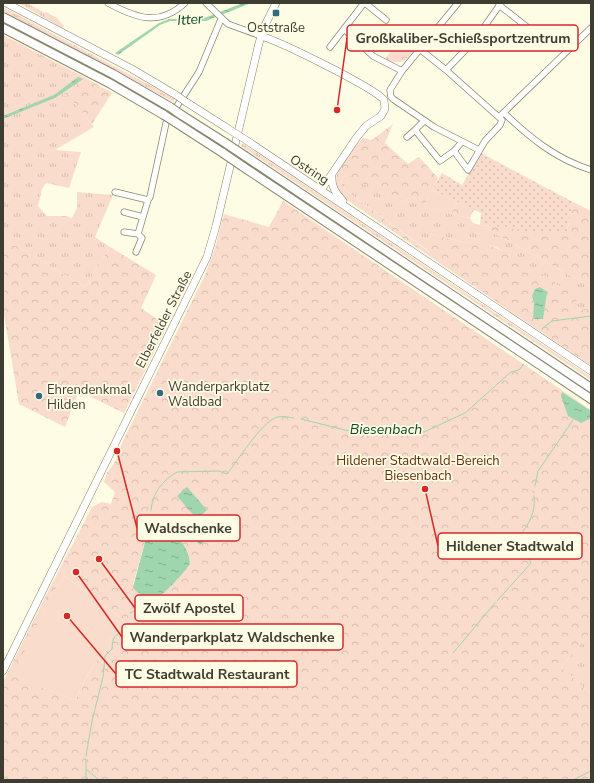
<svg xmlns="http://www.w3.org/2000/svg" width="594" height="783" font-family="'Nunito Sans',sans-serif">
<defs>
<pattern id="grass-tufts" width="24" height="20" patternUnits="userSpaceOnUse"><rect width="24" height="20" fill="#fadccd"/><path d="M3 7l-1-3M5 7V3M7 7l1-3M15 17l-1-3M17 17v-4M19 17l1-3" fill="none" stroke="#d7beb0"/></pattern>
<pattern id="forest-crowns" width="20" height="18" patternUnits="userSpaceOnUse"><rect width="20" height="18" fill="#fadccd"/><path d="M2 6a3 3 0 1 1 6 0M12 15a3 3 0 1 1 6 0" fill="none" stroke="#d7beb0"/></pattern>
<pattern id="garden-dots" width="8" height="8" patternUnits="userSpaceOnUse"><rect width="8" height="8" fill="#fadccd"/><path d="M2 2h.1M6 6h.1" fill="none" stroke="#d7beb0" stroke-width="1.8" stroke-linecap="round"/></pattern>
<pattern id="water-ripples" width="26" height="14" patternUnits="userSpaceOnUse"><rect width="26" height="14" fill="#9fd6ad"/><path d="M2 4q2-2 4 0t4 0M15 11q2-2 4 0t4 0" fill="none" stroke="#83af8d"/></pattern>
</defs>
<rect width="100%" height="100%" fill="#fffce5"/>
<path fill="url(#grass-tufts)" d="M19,3h8l18,10 1,-1 11,6 7,8 -2,2z
M3,7l171,91v4l-171,-91z
M3,35l83,43 -23,17 6,1 25,31 -39,23 26,2 -12,36 -23,-5 -4,6 -4,17 9,10h19l6,2 5,-10v-16l36,3 -18,42 15,10 -25,40 -82,-49z
M242,143l349,234v3l-350,-234z
M346,174l57,27 11,-4c18,12 35,17 56,21l3,5 7,2 111,62v20l-13,4 -80,-63 -25,-9 -7,4 -36,-9v18l-85,-62 -4,-9z
M591,632v62l-30,-27z"/>
<path fill="url(#forest-crowns)" fill-rule="evenodd" d="M404,34l14,11c-11,14 -14,22 -33,14z
M86,78l26,15 -20,31 -23,-27 -6,-2z
M393,124l-8,19 23,21 11,-7 19,21 -13,27 -11,-8 -11,4 -18,-5 -39,-22 -5,7 4,9 84,62 1,-18 36,9 7,-5c38,15 71,36 103,59l2,14 13,-4v59l-250,-170c-3,-6 -7,-12 -5,-18 2,-10 19,-32 27,-40l9,2z
M283,201l308,209v222l-30,35 30,27v86h-588v-98l41,-83 48,-92 10,-5 9,2 4,-12 -11,-10 3,-9 10,-14 5,-16 83,-168 10,-27 9,-34 45,13zM148,531c20,5 41,8 42,32 -7,14 -23,21 -29,34l-16,1 -12,-14zM65,576l61,46 -15,16 -4,12 -16,18 -16,32 -61,-24 37,-81z
M458,202l16,7 -4,9 -19,-4z
M573,202l18,9v76l-111,-62 87,6z
M3,238l82,49 25,-40 46,28 -15,33 26,18 -43,87 -45,-22 -14,36 -46,-23 -16,-95z"/>
<path fill="url(#garden-dots)" d="M481,153l92,49 -6,29 -6,2 -37,-2 -29,-5 -15,-1 1,-12 -49,-23 10,-17 20,12z"/>
<path fill="#fadccd" d="M432,190l26,12 -7,12 -26,-9z
M65,576l61,46 -15,16 -4,12 -16,18 -16,32 -62,-24 38,-81z"/>
<path fill="url(#water-ripples)" d="M243,3h8l-45,18h-36l-10,4 -42,30 -3,-2 44,-30 10,-4h33z
M78,77l5,2 -28,19 -52,21v-3l51,-21z
M540,287l7,5 -4,27h-10l1,-16 -2,-7 3,-7z
M562,392l29,19v7l-10,5 -13,-7 -7,-20z
M187,487l20,23 -10,9 -20,-23z
M213,514l10,11 -23,20 -10,-12z
M151,527c20,-2 38,18 39,36 -1,6 -33,38 -38,39l-16,-11 -3,-4 15,-56z"/>
<g fill="none" stroke-linecap="round" stroke-linejoin="round">
<path stroke="#9fd6ad" stroke-width="1" d="M543,328l9,-7 39,-5
M301,419l44,11 19,2h60l41,-19 46,-41 8,-2 5,-6
M535,486l3,-15 35,-51
M533,491l1,2
M151,510c2,-18 11,-29 26,-38l42,-1 8,3c10,-13 33,-48 46,-55 6,-4 14,-2 21,-1
M497,601l34,-38 -12,-27c10,-11 17,-24 15,-40
M130,613l6,-3v-5l9,-8
M453,653l42,-50
M86,756l6,-35 11,-44 2,-21 7,-7 1,-9 2,-4 11,-8 2,-5
M87,770l12,10
M86,780v-20
M573,780l18,-9"/>
<g stroke="#8a876d" stroke-width="7">
<path id="minor" d="M108,3c28,15 51,24 77,0
M206,3l22,21 33,12
M365,3l21,17
M458,3l-56,68 -12,19 1,7 2,2 41,28 45,23
M499,5l28,22 2,6
M344,29l29,27 29,15
M330,47l34,-44
M421,50l25,20 56,50 -2,5 -15,16 -17,29 -14,-19
M446,70l29,-30 26,-37
M504,113c26,25 52,46 87,57
M499,117l92,-89
M424,121l-9,9 25,31 14,-10 8,-9
M407,137l8,-7
M115,192l33,8
M124,212l19,5
M124,232l14,2 10,-34 2,-3 16,-74 33,-51 22,-53
M136,252l6,-14 -4,-4"/>
</g>
<g stroke="#8a876d" stroke-width="8">
<path id="major" d="M6,3l126,66 44,26
M261,36c20,6 112,51 123,64l1,9 -4,7 -15,10 -9,11 -36,53
M186,102l41,26
M249,142l342,229
M332,174c-1,13 3,18 11,27
M3,671l204,-414 9,-31 43,-183 5,-16 12,-24"/>
</g>
<g stroke="#8a876d" stroke-width="10">
<path id="highway" d="M3,17l110,57 57,33
M3,28l106,55 55,32
M180,114l44,28
M175,122l48,31
M245,156l346,232
M242,166l349,233"/>
</g>
<use href="#minor" stroke="#fff" stroke-width="5.5"/>
<use href="#major" stroke="#fff" stroke-width="7"/>
<use href="#highway" stroke="#fff" stroke-width="8"/>
<g stroke="#8a876d" stroke-width="8" stroke-linecap="butt">
<path id="major-bridge" d="M176,95l10,7
M227,128l22,14"/>
</g>
<g stroke="#8a876d" stroke-width="10" stroke-linecap="butt">
<path id="highway-bridge" d="M170,107l10,7
M164,115l11,7
M224,142l21,14
M223,153l19,13"/>
</g>
<use href="#major-bridge" stroke="#fff" stroke-width="7"/>
<use href="#highway-bridge" stroke="#fff" stroke-width="8"/>
</g>
<g fill="#306a83" stroke="#fffce5" stroke-width="1.5">
<rect x="272" y="9" width="8" height="8" rx="2"/>
<circle cx="160" cy="393" r="4"/>
<circle cx="39" cy="396" r="4"/>
</g>
<g text-anchor="middle" stroke-width="3.5" stroke-linejoin="round" paint-order="stroke">
<g font-size="13" fill="#3e3d31" stroke="#fffce5" text-anchor="start">
<text x="276" y="32" text-anchor="middle">Oststraße</text>
<text x="168" y="391">Wanderparkplatz<tspan x="168" dy="15">Waldbad</tspan></text>
<text x="47" y="394">Ehrendenkmal<tspan x="47" dy="15">Hilden</tspan></text>
</g>
<g font-size="13" fill="#3e3d31" stroke="#fffce5">
<text transform="translate(310 169) rotate(33)" y="5">Ostring</text>
<text transform="translate(163 319) rotate(-63)" y="5">Elberfelder Straße</text>
</g>
<g font-size="13" fill="#642f0b" stroke="#fffce5">
<text x="418" y="465">Hildener Stadtwald-Bereich<tspan x="418" dy="15">Biesenbach</tspan></text>
</g>
<g font-size="14" font-style="italic" fill="#094a25" stroke="#fffce5">
<text transform="translate(190 19) rotate(-4)" y="5">Itter</text>
<text x="386" y="434">Biesenbach</text>
</g>
</g>
<path fill="none" stroke="#d62828" stroke-width="1.5" d="M337 110L347 38M117 451L137 528M425 489L438 546M99 559L135 608M76 572L122 637M67 616L116 674"/>
<g fill="#d62828" stroke="#fffce5" stroke-width="1.5">
<circle cx="337" cy="110" r="4"/>
<circle cx="117" cy="451" r="4"/>
<circle cx="425" cy="489" r="4"/>
<circle cx="99" cy="559" r="4"/>
<circle cx="76" cy="572" r="4"/>
<circle cx="67" cy="616" r="4"/>
</g>
<g fill="#fffce5" stroke="#d62828" stroke-width="1.5">
<rect x="347" y="25" width="231" height="26" rx="4"/>
<rect x="137" y="515" width="103" height="26" rx="4"/>
<rect x="438" y="533" width="144" height="26" rx="4"/>
<rect x="135" y="595" width="108" height="26" rx="4"/>
<rect x="122" y="624" width="221" height="26" rx="4"/>
<rect x="116" y="661" width="181" height="26" rx="4"/>
</g>
<g font-size="14" text-anchor="middle" font-weight="bold" fill="#3e3d31">
<text x="463" y="43">Großkaliber-Schießsportzentrum</text>
<text x="188" y="533">Waldschenke</text>
<text x="510" y="551">Hildener Stadtwald</text>
<text x="189" y="613">Zwölf Apostel</text>
<text x="232" y="642">Wanderparkplatz Waldschenke</text>
<text x="207" y="679">TC Stadtwald Restaurant</text>
</g>
<rect width="594" height="783" fill="none" stroke="#3e3d31" stroke-width="8"/>
</svg>
